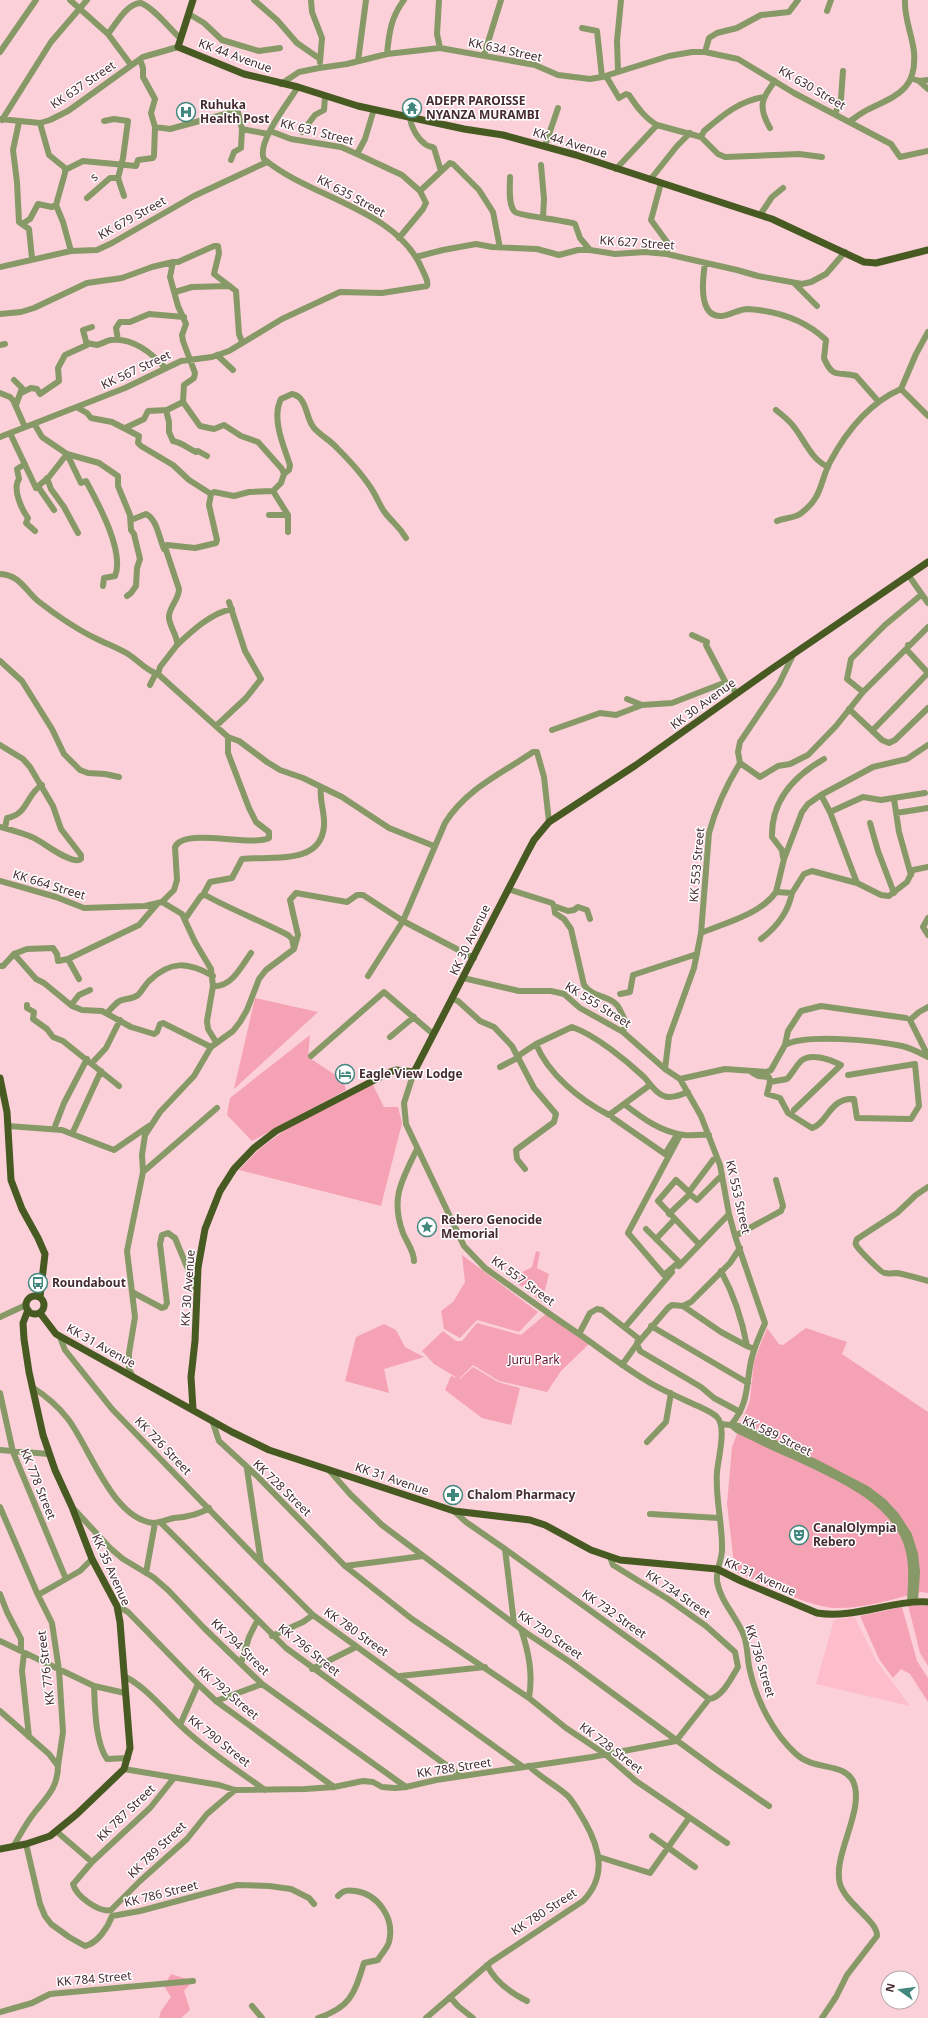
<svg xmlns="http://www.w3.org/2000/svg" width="928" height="2018" font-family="'Noto Sans',sans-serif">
<rect width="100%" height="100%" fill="#fcd0d9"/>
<path fill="#fdbdca" d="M854,1616l23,46 33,44 -94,-22 18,-64z"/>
<path fill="#f5a2b5" d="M255,998l63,14 -84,77z
M310,1035l-2,22 35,23 3,10 -94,51 -25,-26 3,-17z
M372,1083l12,24h14l4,16 -21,83 -142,-36 20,-21 29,-21z
M536,1251l4,1 -3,16 12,6 -7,28 -31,-24 21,-11z
M462,1255l76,57 -19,20 -42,-12 -17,18 -16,-9 -3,-18 12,-9 12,-20z
M547,1313l42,31 -28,27 -14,21 -48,-11 -26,-16 -14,14 -25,-15 -12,-13 21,-20 13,10h6l15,-18 44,12z
M384,1324l12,6 9,17 19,10 -40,12 5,24 -44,-12 11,-44z
M767,1328l12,16 4,1 23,-17 41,14 -5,12 86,58v181l-7,-1c-27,7 -58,17 -87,16 -26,-1 -73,-26 -99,-36l-8,-68 5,-57 18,-47 4,-39z
M473,1367l25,15 22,6 -9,37 -29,-7 -37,-28 6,-14 9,3z
M908,1605l20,1v60l-8,-13z
M902,1607l15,54 11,17v24l-18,-28 -9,-5 -8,9 -14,-19 -19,-43z
M171,1974l22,7 -9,10 6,19 -9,8h-26h4l2,-7 10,-14 -7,-11z"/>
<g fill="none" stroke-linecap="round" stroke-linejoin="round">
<path stroke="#869966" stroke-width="6" d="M70,0l38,34 23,31
M254,0l23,20 20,23 23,16
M311,0l1,12 10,26 -2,24
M439,0l-2,34 3,14
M827,11l4,-11
M189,14l15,9 18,17 37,11 21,-3
M582,28l15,3 5,46
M108,34c8,-10 19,-31 33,-31 14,6 27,24 39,35
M0,52l36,-52
M705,52l33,7 56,34 97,51 9,13 28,-6
M387,54c2,-21 4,-37 17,-54
M484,55l17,-55
M140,59l3,9v9l12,22 -4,14 4,14
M358,61l8,-61
M618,71l-1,-30 4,-41
M606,76l13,22 7,-4 3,1c8,12 16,23 28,30l44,12 17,17 7,3 74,-3 23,3
M911,78l8,3 9,-1
M919,81l9,8
M281,84l18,-12 20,-4 28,-4 40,-10 53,-6 95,17 23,10 32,4 12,-2 67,-21 23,-4h13l4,-14 8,-5 20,-5 24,-13 28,-3 9,-12
M835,114l6,-15 2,-28
M410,118c1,9 7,20 15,26 3,3 6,2 9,4l7,23
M0,119l40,4 10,-3 18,-9 75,-54 35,-10
M2,120l49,-78 36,-42
M104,121l10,-2 14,2 -5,37 -5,20 6,18
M19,122l-6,28 4,32 2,40 10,7 3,29
M849,122c6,-4 13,-10 20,-13 29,-14 48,-20 45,-57 -2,-18 -10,-34 -9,-52
M40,123l9,32 16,13v5l-9,32 7,17 8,29
M770,128c-12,-21 -9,-29 5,-47
M270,131l21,8 50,8 16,7 45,21 18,16 6,12 -3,6 -24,29
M302,132l13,-17 9,-5 1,-13
M701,137l3,-6c19,-16 35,-30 60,-34
M545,146l13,-38
M357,154l8,-15 9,-30
M231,160l3,-8 7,-4 1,-19
M541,165l3,34 -1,18
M616,169l41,-44
M65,170l18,-9 53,5 2,-6 15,-2 1,-2 1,-29 15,2 59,-16 9,-1 4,17 26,5
M510,177c0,10 -2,26 4,34 3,5 51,9 61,13l5,14 10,12
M650,180l27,-34 13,-13
M661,183l-10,37 16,22v12
M420,191l30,-28 3,1 26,26 14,22 7,36
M87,198l23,-20h8
M760,215l12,-18 11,-9
M22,224l8,-5 8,-15 14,3 4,-2
M416,257l27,-7 33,-6 16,3 45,2 22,6 19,-5h12l25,4 30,-2 22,2 70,16 21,6 44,8 9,-2 15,-8 19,-22
M705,263c-2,14 -8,55 17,53 9,-1 17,-7 26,-7 29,2 57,11 78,31l-2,18c9,22 15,13 32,18l22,25
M0,267l71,-16 26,-1 15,-7 82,-47 73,-34
M794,283l23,23
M175,292l17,-5 38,-1
M0,314l21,-2 13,-4 53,-25 35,-5 30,-11 21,-5h5l36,-16h4l1,7 -5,21 22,17 3,43 3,8
M928,332l-12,22 -15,35 27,27
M118,340l-2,-12 4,-6h10l19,-8 35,3
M87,343l10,2c5,-1 8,-4 14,-5 21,-3 41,13 54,28
M0,345l5,-1
M217,355l16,15
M14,380l8,8 -6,17
M0,393l10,4 3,3 12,27
M21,393l10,-5 6,1 3,5 19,-13 -1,-13 7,-13 22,-10 -4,-15 9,-3
M78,408l9,5 4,5 21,4 27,14 -1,7 3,3 32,19 16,15 22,14 3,-2 20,4 15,-4 24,-1 8,-8 3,-9 -2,-5 -24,-27 -17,-6 -17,-11 -10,4 -14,-3 -17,-24 1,-17 10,-7 1,-5 -12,-32 -1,-6 4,-11 -8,-18 -8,-29 3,-15
M166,410l3,12v10l4,9c10,2 14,7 23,11l2,-1 9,5
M776,410c6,5 13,10 18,17 11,14 17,32 34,40
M35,425l7,12 25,17 14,29 5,-2c12,22 39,71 29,95l-11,2 -1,8
M125,428l19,-9 4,-8 19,-1 16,-8
M10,433l26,55 13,-11 18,-23 32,9 19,13v10l12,29 1,15 3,4 6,25 -3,9 -1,18 -5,7 -4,3
M0,437l125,-49 56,-27 31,-4 17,-6 53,-32 58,-27 42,1 45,-7c2,-5 -3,-12 -5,-17 -25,-60 -112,-71 -158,-110 -8,-16 24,-56 34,-72
M25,464l-8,5 2,10c-7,10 3,31 9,39l-2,5 9,8
M284,474l5,-4 1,-5c-6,-18 -19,-47 -9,-66l11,-5c16,3 13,24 22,34 7,8 16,12 23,20 13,13 28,29 37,45 4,7 7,15 12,21 8,10 13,12 20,24
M47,478l4,11 13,18 14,26
M36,488h3l15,22
M273,491l15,24v17
M269,515h19
M131,520l15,-6c11,5 13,24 18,35
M777,521c7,-3 17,-3 23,-7 23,-17 19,-30 30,-52 16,-30 39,-59 71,-73
M0,574c20,1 25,16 38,27 18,14 38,28 59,38 10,5 21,9 31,15 10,6 18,17 30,20l70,63 11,4 28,21 13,8 23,8 39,19 47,31 45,18
M909,576l19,27
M692,635l15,7 -1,3 21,40
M177,645c15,-14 34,-32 55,-36
M908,645l-1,5 21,23
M0,661l22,20 30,48 12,25 16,16 8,3 17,1 14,3
M150,685l5,-10 3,-1 2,-7 17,-22c1,-9 -7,-17 -8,-27 -1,-10 10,-18 10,-29l-14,-42 2,-2 28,3 21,-5 1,-3 -8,-35 2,-11
M863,692l-16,-13 4,-20 34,-34 36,-30
M627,699l15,6 30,-2 49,-19 8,1 8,8
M849,709l33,31 7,3 6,-3 33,-32
M216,726l30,-28 15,-19 -16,-28 -16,-49
M552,730l48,-17 16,2 26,-10
M872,731l56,-58
M0,745l23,14 7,8 23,39 8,23 20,26v4c-9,7 -38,-17 -47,-21 -11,-5 -23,-8 -34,-11
M740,763l20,14 18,-11 12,-2 18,-9 28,-29 27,-34 65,-65
M821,795l9,17 27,71
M894,799l5,33 12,43
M830,812l33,-15 18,3 44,-7
M896,813l32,-5
M870,823l8,28 16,42
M5,828l2,-10c21,-3 19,-24 35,-33
M783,857l-1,-7 -10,-13c-1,-36 22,-61 52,-78
M0,881l56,16 28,11 61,-2 17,-4 12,-12 3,-10 -2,-33c9,-20 75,0 94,-9v-6l-13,-10 -7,-14 -21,-55v-16
M508,889l44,14 2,3 1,7 9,6 7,10 13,56c9,13 24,10 33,20 4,5 6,12 9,18l-3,9
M776,892l16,1 12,-19 8,-3 45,12 24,12 8,1 18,-14 6,-12 15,-3
M203,895l7,-13 22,-4 10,-19c28,-3 79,7 82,-33 1,-14 -5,-26 -3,-39
M162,902l20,12 13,28 16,27 2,17 -6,35 1,8 8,13
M554,906l14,5 6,-1 4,-3 9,3 3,9
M928,918l-5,9 5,8
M185,919l16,-23 4,-1c27,15 56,26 83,40l4,4 2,10
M701,933c24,-10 60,-19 75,-41l8,-33 18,-47 6,-8 13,-9 52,-28 34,-8 21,-14
M761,939c16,-12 27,-26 31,-46
M14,954l13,-5 26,-1 4,6 1,7 10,-2 71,-34 19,-22
M68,959l11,20
M0,966h3l11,-12 22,25 8,4 28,23 10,4 20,1 29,16 23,7 3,-2 3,-8 3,-1 48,24
M368,976l35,-55 42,-98c21,-34 56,-49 88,-71h4l7,25 5,45
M463,978l56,13h32l13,3 16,14 43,24 42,37 15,10 45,-10 42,3 4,-2 14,-25c21,-12 93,-4 117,1 9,2 18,7 26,11
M213,986c18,2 28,-19 38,-33
M620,994l10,-2 3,-17 64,-21
M453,999l5,2 22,20 14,6 18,19 22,42 22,26 -2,8 -38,28 1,9 8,10
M27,1005v3l7,4 -1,7 14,10 6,8 10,4 56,45
M71,1005l8,-10 11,-5
M107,1013c3,-3 7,-8 11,-11 5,-4 13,-2 20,-7 4,-4 7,-10 11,-14 22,-21 39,-19 64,-5
M390,1037l24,-20
M536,1044c12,30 44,56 73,71l41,-30
M785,1045l3,-14 13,-20 20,-5 85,12
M311,1056l73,-64 49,42
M518,1056l18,-12 36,-17c23,8 54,33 72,50 6,6 11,16 20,19 7,3 17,-1 24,-4
M928,1056l-18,-36 9,-8 9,-5
M92,1063l14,-15 14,-28
M500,1067l19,-10
M665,1069l4,-32 25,-69 7,-35 8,-100c7,-26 17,-47 31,-70l-2,-11 2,-10 39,-58 14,-29
M414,1072l-10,31 2,21 58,122 21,22c32,23 64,46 97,68 21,15 42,31 65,45 16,10 34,17 51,25 6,3 14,6 19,11 10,10 1,42 0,55 -2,27 6,53 5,79 -1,11 -6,19 -5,30 3,20 20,36 27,55 4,11 3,23 6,35 7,30 23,62 46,83 18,17 47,8 57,27 13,28 -21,74 -13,103 6,20 38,37 37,52l-30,39 -11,22 -14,21
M751,1072l7,4 11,1 1,5 -3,12 13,4 8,15 24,15c15,-4 18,-31 42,-29l3,19 54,1 8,-13 -4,-42 -67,11
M680,1079l21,37 19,49 9,49 6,22 30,87c-5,12 -11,24 -14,38 -5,24 -2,43 -20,64
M770,1082l17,-3c5,-5 9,-13 14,-18 10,-9 30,-1 40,4l-47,45
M624,1104c18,14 37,28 60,31 8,1 17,-1 25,0
M613,1118l52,36 10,-16 4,-1 -51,96 36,42 15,-13 -33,-33
M8,1126l54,4 10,4 29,-63
M54,1129l10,-26 23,-44
M72,1134l42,16 35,-24
M143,1172l74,-64
M928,1187l-12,8 -19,18 -40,26c-1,3 -2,4 -1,6 2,4 25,28 29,28 4,1 8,0 12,0 11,2 21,5 31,8
M669,1214l19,-18 3,-1 6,5 25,-25
M735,1236l46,-25 2,-5 -7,-26
M656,1239l19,-20
M697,1242l-39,-41 18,-21 13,12 24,-32
M740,1248l-10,15 -39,39 -8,4 -11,-1 -4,3 -31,36 3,7 61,36 13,11 26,14
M414,1261c0,-10 -7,-18 -11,-28 -13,-35 -1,-53 14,-84
M679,1266l50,-52
M721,1271c13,24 21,48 26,75l7,3
M132,1292l30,16 3,-1 2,-4 -7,-59 2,-9 6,-2 7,5 22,53
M683,1306l38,26 26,14
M0,1317l26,-12
M651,1326l97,57
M625,1327l47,-55
M579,1334l11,-21 7,-4 5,1 36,28 -1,6 -15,21
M60,1337l5,13 47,59 149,154
M133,1377l-4,-8v-16l6,-36 -8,-66 16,-79 -1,-17 3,-20 15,-23 34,-36 17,-29 22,-16 7,-9 7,-12 12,-31 7,-9 28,-21 4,-14 -8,-35 6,-7 51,9 10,-7h6l40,26 71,37
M32,1387c14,9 26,19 36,32 22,29 44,99 85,104 7,0 15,-4 21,-5 12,-1 25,-3 35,-10
M0,1393l13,59 53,127
M212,1420l7,21 38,35 88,90 67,53 117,79 37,30 39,26 31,27 91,62
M721,1424l18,2 78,37 50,26 17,13 12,13 13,20 6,19 2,18 -2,29
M731,1425l6,5c19,9 38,19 58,27 40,19 100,43 113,91 5,18 3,36 2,54
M647,1442l19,-20 5,-29
M0,1450l49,4
M247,1469l14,94 52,52 210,152
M329,1470l21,24 32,31 143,107 45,30 147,108 52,36
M0,1507l38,88 14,28 7,47 4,62 -5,34
M73,1508l37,40 13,11 30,18 15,13 36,38 58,56 144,103
M454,1511l12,11 39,27 9,74
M650,1514l69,4
M160,1522l126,126 175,128
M505,1549l151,109 53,41
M345,1566l78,-10
M146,1573l9,-50
M0,1594l7,18 14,27v12
M38,1595l42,-24 12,-12
M117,1606l11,6 70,72 18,17 118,86
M521,1629c8,24 12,45 8,69
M272,1636l31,-14 10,-7
M0,1641l94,45 31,7
M24,1653l-2,18 7,66
M241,1663l8,-26 8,-16
M312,1669l44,-22
M124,1676c27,14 44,40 67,59 23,20 49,37 74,55
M400,1676l85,-9
M94,1686c1,21 1,56 13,73l21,-1
M216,1701l46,-17
M0,1711l49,43 9,12c0,21 -11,31 -23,46 -9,11 -15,23 -22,35
M180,1725l18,-41
M124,1769l95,16 16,5 70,-1 29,-2 29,-6 10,1 9,5 13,1 11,-1 30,-7 156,-23 84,-16 33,-42c13,-1 23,-22 29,-32l-3,-15 -29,-26 -38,-27 -55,-34 -3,-8
M56,1831l36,31 -17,20 -2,2c3,12 26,29 38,26
M652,1836l43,31
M26,1844l14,60 5,12 6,8 18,13 16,9c13,-3 23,-19 27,-30
M599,1857l51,16 39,-55
M92,1862l58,-54 24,-30
M111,1910l29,-29 47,-42 20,-25 28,-24
M112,1916l28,-5 97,-26 32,1 22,3 18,9 5,6
M487,1965c8,17 24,28 40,36
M450,1997l8,9 15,12
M252,2006l10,12
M0,2012l32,-9 18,-9 143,-13
M318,2018c33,-11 36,-24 46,-55l14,-3c3,-6 9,-11 11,-18 6,-24 -11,-48 -34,-51 -7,-1 -12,-1 -17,5
M426,2018l65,-56 92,-61c24,-25 17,-52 2,-79 -5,-8 -10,-18 -17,-26 -12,-11 -27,-18 -39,-30"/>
<path stroke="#475a21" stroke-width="7" d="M193,0l-15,47 66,27 54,13 60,19 106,23 39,6 73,20 196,64 92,43 12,1 52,-13
M0,1078l7,34 4,68 11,29 16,29 7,16 -5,43
M26 1305a9 9 0 1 1 18 0a9 9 0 1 1-18 0Z
M40,1313l16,21 176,98 37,18 185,61 76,9 15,5 46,25 29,10 97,9 24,12 76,32c38,6 74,-13 111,-11
M193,1409l-2,-32 4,-36 3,-73 7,-39 15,-38 14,-22 20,-21 22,-17 114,-59 6,-2 18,2 113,-219 7,-13 15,-18 87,-57 134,-95 158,-108
M0,1849l26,-5 24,-8 27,-22 47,-45 6,-21 -10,-126 -3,-16 -25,-47 -20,-52 -17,-37 -12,-35 -14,-63 -5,-33 -1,-16 5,-13"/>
</g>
<defs>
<g id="temple-ring" transform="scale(1)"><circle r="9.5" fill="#fff" stroke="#41877e" stroke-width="1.5"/><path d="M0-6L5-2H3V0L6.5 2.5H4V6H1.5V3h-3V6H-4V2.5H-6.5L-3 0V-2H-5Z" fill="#41877e"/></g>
<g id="hospital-ring" transform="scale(1)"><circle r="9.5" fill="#fff" stroke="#41877e" stroke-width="1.5"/><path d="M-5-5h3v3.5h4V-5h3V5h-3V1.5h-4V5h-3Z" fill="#41877e"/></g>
<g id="hotel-ring" transform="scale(1)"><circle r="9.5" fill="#fff" stroke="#41877e" stroke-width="1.5"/><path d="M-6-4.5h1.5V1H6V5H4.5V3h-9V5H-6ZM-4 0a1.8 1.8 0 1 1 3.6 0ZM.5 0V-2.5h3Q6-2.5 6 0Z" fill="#41877e"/></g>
<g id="sight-ring" transform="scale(1)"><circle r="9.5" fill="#fff" stroke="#41877e" stroke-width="1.5"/><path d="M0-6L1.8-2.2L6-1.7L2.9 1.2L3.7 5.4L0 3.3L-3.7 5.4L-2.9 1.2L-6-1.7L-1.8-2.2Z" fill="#41877e"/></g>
<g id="bus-ring" transform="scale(1)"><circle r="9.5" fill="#fff" stroke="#41877e" stroke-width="1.5"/><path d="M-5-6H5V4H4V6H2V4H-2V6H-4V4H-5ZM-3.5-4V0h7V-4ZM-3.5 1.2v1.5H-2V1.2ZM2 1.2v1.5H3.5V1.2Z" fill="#41877e"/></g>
<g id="pharmacy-ring" transform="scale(1)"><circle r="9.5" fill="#fff" stroke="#41877e" stroke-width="1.5"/><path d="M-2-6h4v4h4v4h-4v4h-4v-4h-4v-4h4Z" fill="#41877e"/></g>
<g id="theatre-ring" transform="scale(1)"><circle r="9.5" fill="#fff" stroke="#41877e" stroke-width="1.5"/><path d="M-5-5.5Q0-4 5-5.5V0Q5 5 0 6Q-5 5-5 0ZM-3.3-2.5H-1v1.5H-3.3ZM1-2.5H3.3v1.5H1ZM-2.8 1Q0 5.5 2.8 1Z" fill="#41877e"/></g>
</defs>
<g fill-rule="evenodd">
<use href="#temple-ring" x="412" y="108"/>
<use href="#hospital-ring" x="186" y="112"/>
<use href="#hotel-ring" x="345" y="1074"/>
<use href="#sight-ring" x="427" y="1227"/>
<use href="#bus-ring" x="38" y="1283"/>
<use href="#pharmacy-ring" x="453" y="1495"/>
<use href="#theatre-ring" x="799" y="1535"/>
</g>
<g text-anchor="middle" stroke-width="3" stroke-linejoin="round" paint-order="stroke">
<g font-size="12" fill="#462b31" stroke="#fff">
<text transform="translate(505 50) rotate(12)" y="4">KK 634 Street</text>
<text transform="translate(235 56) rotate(20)" y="4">KK 44 Avenue</text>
<text transform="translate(83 85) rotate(-34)" y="4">KK 637 Street</text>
<text transform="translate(812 88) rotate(30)" y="4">KK 630 Street</text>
<text transform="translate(317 132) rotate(14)" y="4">KK 631 Street</text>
<text transform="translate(570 143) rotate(17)" y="4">KK 44 Avenue</text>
<text transform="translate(94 177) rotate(-41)" y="4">s</text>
<text transform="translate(351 196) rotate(28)" y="4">KK 635 Street</text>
<text transform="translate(132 218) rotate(-29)" y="4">KK 679 Street</text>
<text transform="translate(637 243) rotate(4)" y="4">KK 627 Street</text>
<text transform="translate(136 370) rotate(-25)" y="4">KK 567 Street</text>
<text transform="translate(703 704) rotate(-36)" y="4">KK 30 Avenue</text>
<text transform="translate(697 865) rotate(-85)" y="4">KK 553 Street</text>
<text transform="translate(49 885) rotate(17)" y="4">KK 664 Street</text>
<text transform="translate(470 940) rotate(-64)" y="4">KK 30 Avenue</text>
<text transform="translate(598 1005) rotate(32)" y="4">KK 555 Street</text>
<text transform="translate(738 1197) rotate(77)" y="4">KK 553 Street</text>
<text transform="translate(523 1281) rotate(36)" y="4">KK 557 Street</text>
<text transform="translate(188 1288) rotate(-86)" y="4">KK 30 Avenue</text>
<text transform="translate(101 1346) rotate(29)" y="4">KK 31 Avenue</text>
<text transform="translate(777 1436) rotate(26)" y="4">KK 589 Street</text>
<text transform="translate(163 1446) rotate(46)" y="4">KK 726 Street</text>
<text transform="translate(392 1479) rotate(19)" y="4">KK 31 Avenue</text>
<text transform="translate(38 1484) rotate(68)" y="4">KK 778 Street</text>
<text transform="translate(282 1488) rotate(44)" y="4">KK 728 Street</text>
<text transform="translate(111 1570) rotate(66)" y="4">KK 35 Avenue</text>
<text transform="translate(760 1577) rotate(24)" y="4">KK 31 Avenue</text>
<text transform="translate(678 1594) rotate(34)" y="4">KK 734 Street</text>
<text transform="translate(614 1614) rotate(35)" y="4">KK 732 Street</text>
<text transform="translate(356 1632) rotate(35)" y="4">KK 780 Street</text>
<text transform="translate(550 1635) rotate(35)" y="4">KK 730 Street</text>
<text transform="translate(240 1647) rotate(44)" y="4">KK 794 Street</text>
<text transform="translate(309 1650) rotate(39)" y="4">KK 796 Street</text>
<text transform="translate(760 1661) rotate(73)" y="4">KK 736 Street</text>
<text transform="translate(46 1668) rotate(-97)" y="4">KK 776 Street</text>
<text transform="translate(228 1693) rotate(40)" y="4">KK 792 Street</text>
<text transform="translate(219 1741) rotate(38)" y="4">KK 790 Street</text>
<text transform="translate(611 1748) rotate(37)" y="4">KK 728 Street</text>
<text transform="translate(454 1768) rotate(-9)" y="4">KK 788 Street</text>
<text transform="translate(126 1813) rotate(-44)" y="4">KK 787 Street</text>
<text transform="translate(157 1850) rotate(-44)" y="4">KK 789 Street</text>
<text transform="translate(161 1894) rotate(-14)" y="4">KK 786 Street</text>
<text transform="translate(544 1912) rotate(-33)" y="4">KK 780 Street</text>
<text transform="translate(94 1979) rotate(-5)" y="4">KK 784 Street</text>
</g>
<g font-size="12" font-weight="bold" fill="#462b31" stroke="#fff" text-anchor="start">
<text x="426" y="105">ADEPR PAROISSE<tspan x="426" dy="14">NYANZA MURAMBI</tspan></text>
<text x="200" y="109">Ruhuka<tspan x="200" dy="14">Health Post</tspan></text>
<text x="359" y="1078">Eagle View Lodge</text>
<text x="441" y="1224">Rebero Genocide<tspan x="441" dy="14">Memorial</tspan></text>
<text x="52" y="1287">Roundabout</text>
<text x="467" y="1499">Chalom Pharmacy</text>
<text x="813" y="1532">CanalOlympia<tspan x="813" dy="14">Rebero</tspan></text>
</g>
<g font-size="12" fill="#630f2e" stroke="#fff">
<text x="534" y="1364">Juru Park</text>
</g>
</g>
<g transform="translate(900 1990) rotate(284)"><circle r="19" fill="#ffffff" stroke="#b5aaad"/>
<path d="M0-3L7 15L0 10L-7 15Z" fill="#41877e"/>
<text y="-6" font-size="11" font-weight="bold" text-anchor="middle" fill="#462b31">N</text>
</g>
</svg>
